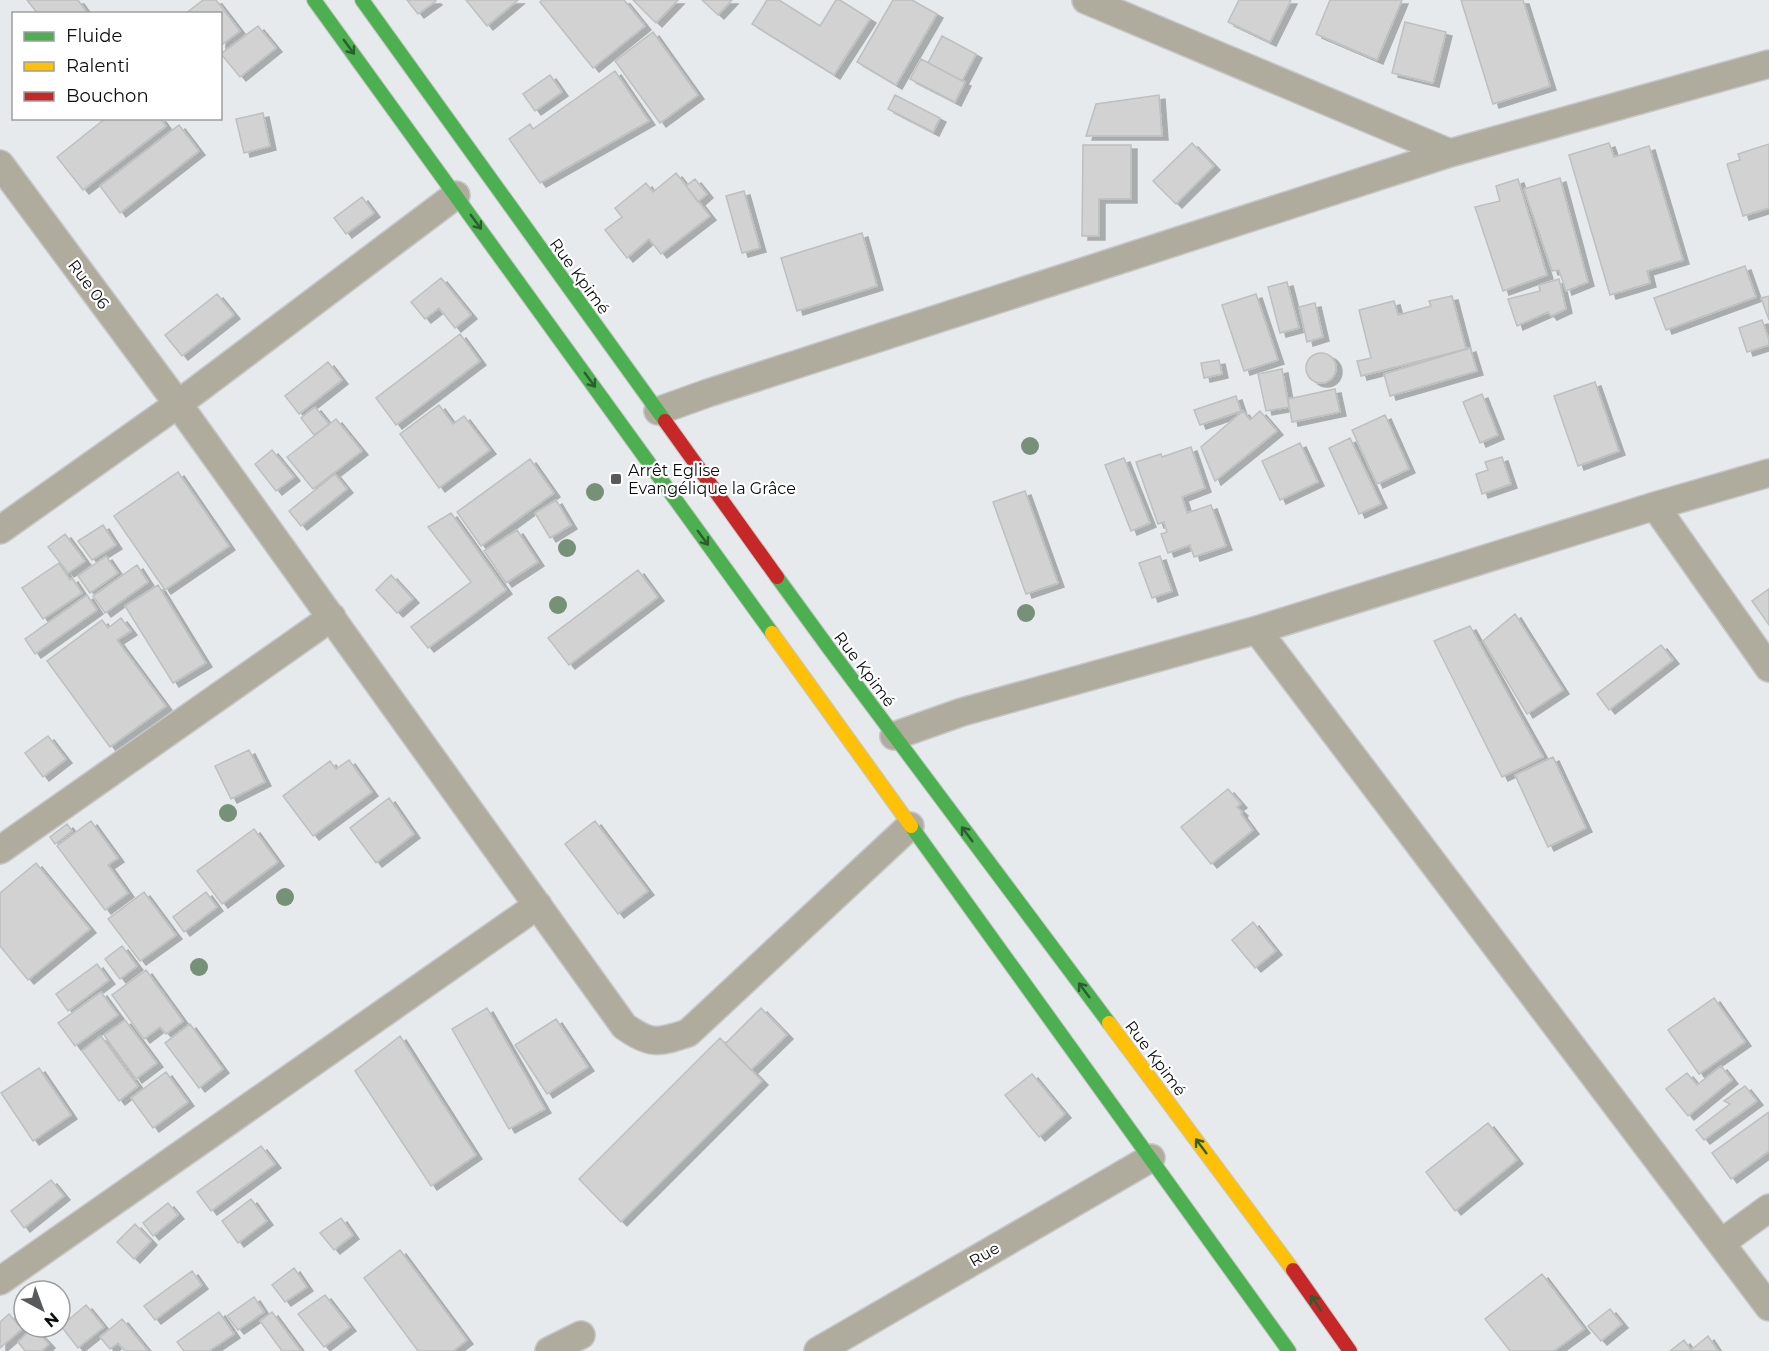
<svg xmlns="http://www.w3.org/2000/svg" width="1769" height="1351" font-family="Montserrat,sans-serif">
<defs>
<filter id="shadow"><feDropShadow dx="6" dy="4" stdDeviation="0" flood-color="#0004"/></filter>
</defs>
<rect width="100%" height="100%" fill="#e7eaec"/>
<path fill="#d1d2d1" stroke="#bebfbf" stroke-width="1.5" filter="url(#shadow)" d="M27,0h51l10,14h-50z
M203,0h13l24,31 -20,15v-32h-35z
M407,0h28l1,1 -18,13z
M466,0h52l-31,26z
M542,0h82l21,26 -52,42 -53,-66z
M633,0h45l-22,23z
M702,0h30l-14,15z
M767,0h12l41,26 16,-26h4l30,19 -36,56 -82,-51z
M893,0h19l25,14 -41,71 -39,-23z
M1239,0h52l-21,42 -42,-20z
M1330,0h72l-25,60 -61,-26z
M1461,0h62l27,86 -57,18z
M1405,22l41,10 -13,51 -41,-10z
M258,26l18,22 -36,29 -19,-23z
M653,32l45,63 -38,28 -45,-62z
M942,36l34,18 -14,27 -34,-18z
M921,59l44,23 -10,20 -45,-23z
M615,71l34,50 -109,62 -31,-44 21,-15 3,5z
M550,75l12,17 -27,19 -12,-17z
M895,95l45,23 -7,14 -45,-23z
M1159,95l3,41h-76l10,-32z
M263,113l7,33 -26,7 -8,-34z
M106,118h54l6,8 -83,64 -26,-33z
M179,125l20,26 -79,62 -20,-27z
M1192,143l22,23 -38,38 -23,-23z
M1609,143l5,14 35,-11 34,114 -36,11 3,12 -40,12 -41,-140z
M1769,144v64l-26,8 -16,-52 13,-4 -2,-6z
M1083,145h48v54h-32v37h-17z
M676,173l34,43 -49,38 -12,-15 -22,19 -22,-28 17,-13 -7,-9 31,-25 7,9z
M1560,178l28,104 -22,9 -7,-21 -7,1 -28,-82z
M695,179l12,15 -9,8 -12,-16z
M1518,179l29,96 -44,16 -28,-84 25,-6 -4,-15z
M744,191l16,57 -18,5 -16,-57z
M362,197l12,16 -28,21 -12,-16z
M862,233l15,53 -80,25 -16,-53z
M1745,266l11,31 -90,33 -12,-32z
M441,278l30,37 -16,13 -16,-20 -14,11 -14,-17z
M1559,279l7,30 -15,7 -3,-4 -31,14 -9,-27 32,-8 -1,-6z
M1287,282l12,46 -19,5 -12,-46z
M217,294l17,21 -52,41 -17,-21z
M1256,294l22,66 -34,11 -22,-66z
M1452,296l14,53 -105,27 -4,-15 14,-3 -12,-48 35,-9 4,14 33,-9 -2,-5z
M1769,296v24l-8,-22z
M1315,303l8,34 -16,5 -8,-35z
M1762,320l7,20v5l-22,7 -8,-24z
M460,334l20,27 -84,64 -20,-27z
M1470,348l7,23 -87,25 -6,-22z
M1306 368a15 15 0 1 1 30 0a15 15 0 1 1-30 0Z
M1219,360l3,14 -18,4 -3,-15z
M328,362l14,18 -43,34 -14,-18z
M1282,369l7,38 -23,4 -8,-37z
M1595,382l24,69 -41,15 -24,-70z
M1335,389l5,23 -48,10 -4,-23z
M1482,394l16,41 -18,8 -17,-41z
M1236,396l5,15 -41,14 -6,-15z
M439,405l14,19 11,-8 26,34 -51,38 -39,-54z
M315,407l14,17 -15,11 -13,-17z
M1243,411l7,9 10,-9 17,20 -62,50 -14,-34z
M1385,415l24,54 -32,15 -25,-54z
M336,419l26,32 -49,38 -26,-32z
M1350,438l31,66 -22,10 -30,-66z
M1300,443l18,39 -38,18 -18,-39z
M1191,447l14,41 -23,9 5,16 24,-8 15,41 -32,11 -4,-12 -22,8 -7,-19 6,-2 -3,-10 -6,2 -22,-62 25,-8 1,3z
M272,450l22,27 -18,14 -21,-27z
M1502,457l9,27 -29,10 -6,-20 12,-4 -3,-8z
M1124,458l26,65 -19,8 -26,-66z
M530,459l24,34 -73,53 -24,-34z
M178,472l51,74 -64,44 -51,-74z
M335,474l12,15 -46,37 -12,-15z
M1025,491l33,92 -32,11 -33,-92z
M556,500l15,25 -21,13 -15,-25z
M451,513l55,77 -78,58 -17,-21 60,-45 -43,-55z
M103,525l13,20 -24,15 -14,-19z
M517,530l21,32 -32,21 -22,-32z
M65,534l20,27 -17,12 -20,-26z
M106,556l12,17 -28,20 -12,-17z
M1160,556l12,35 -20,7 -13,-35z
M59,563l11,17 2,-2 10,15 -39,26 -21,-31z
M137,565l11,17 -43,31 -12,-17z
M638,570l20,27 -89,68 -21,-27z
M391,575l22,24 -16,14 -21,-23z
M158,585l48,78 -33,20 -48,-77z
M1769,589v36l-17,-24z
M87,595l10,15 -62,44 -10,-15z
M1515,614l48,76 -36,24 -44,-73z
M121,618l10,13 -14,9 49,66 -56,41 -63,-86 55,-41 6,8z
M1470,626l73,131 -41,20 -68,-136z
M1661,645l12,15 -64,50 -12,-16z
M48,736l18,23 -23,18 -18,-24z
M249,750l16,32 -34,17 -16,-33z
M1553,757l33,71 -38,19 -33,-72z
M349,760l23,32 -59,44 -30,-40 47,-35 6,8z
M1228,789l13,15 -4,3 5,5 -1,2 12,16 -42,34 -30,-37z
M389,798l25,36 -38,29 -26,-35z
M91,821l27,37 -10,7 20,28 -23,17 -48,-64z
M595,821l53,70 -30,23 -53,-70z
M67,824l5,7 -17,13 -5,-7z
M254,829l24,33 -56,42 -25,-33z
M36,863l54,66 -62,51 -28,-34v-53z
M144,892l32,43 -36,26 -32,-42z
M206,892l11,15 -33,25 -11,-15z
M1253,922l23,29 -21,17 -23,-28z
M122,946l15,20 -17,13 -15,-20z
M97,964l12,16 -41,31 -12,-17z
M146,970l37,51 -17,13 -6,-7 -16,12 -32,-44z
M101,992l17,23 -43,31 -17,-23z
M1714,998l31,44 -46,32 -31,-44z
M487,1008l58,101 -36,20 -57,-100z
M761,1008l26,27 -36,35 -26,-26z
M556,1019l32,48 -41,27 -32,-49z
M125,1020l32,43 -21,16 -32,-44z
M190,1024l33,45 -24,19 -34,-45z
M101,1036l37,50 -19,15 -37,-50z
M400,1036l76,119 -45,31 -76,-115z
M720,1038l42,43 -141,141 -42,-43z
M1721,1066l11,14 -44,36 -22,-27 21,-16 10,12z
M39,1068l32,47 -38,26 -32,-48z
M166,1072l22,30 -35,26 -22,-30z
M1032,1074l33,40 -26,23 -34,-42z
M1745,1086l12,15 -53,39 -8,-10 34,-26 -6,-3z
M1769,1112v39l-38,28 -19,-26z
M1488,1123l29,37 -62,51 -29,-39z
M261,1146l14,18 -64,47 -14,-19z
M51,1180l13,16 -40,32 -13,-17z
M251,1199l16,22 -29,22 -16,-22z
M168,1203l10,12 -25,21 -10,-13z
M341,1218l12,17 -19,15 -14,-17z
M135,1224l16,17 -17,18 -17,-17z
M400,1250l67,90 -14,11h-35l-54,-73z
M294,1268l13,19 -22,15 -13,-17z
M192,1271l10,14 -47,35 -11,-14z
M1542,1274l42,55 -30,22h-44l-25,-32z
M325,1295l25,32 -26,20 -26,-33z
M254,1297l10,15 -26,18 -11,-14z
M86,1305l18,22 -26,21 -17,-22z
M1610,1309l12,15 -21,17 -13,-15z
M219,1312l15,22 -25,17h-25l-7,-9z
M272,1312l29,39h-19l-22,-30z
M9,1314l13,15 -22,19v-26z
M122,1319l26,32h-23l-7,-8 -8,6 -10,-12z
M33,1327l16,17 -7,7h-17l-7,-9z
M1708,1336l10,15h-48l14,-11 7,10z"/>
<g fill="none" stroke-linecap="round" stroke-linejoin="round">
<g stroke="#c5c7c8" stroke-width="30">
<path id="street" d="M1086,0l364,153
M0,164l178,240 446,622c26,19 34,17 64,7l222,-207
M658,411l50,-18 742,-240 319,-89
M1655,506l114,162
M0,530l178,-126 278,-209
M1257,630l512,677
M894,736l68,-24 295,-82 398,-124 114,-33
M0,850l332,-233
M1721,1243l48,-35
M0,1281l538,-376
M549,1351l32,-16
M818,1351l333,-193"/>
</g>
<g stroke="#c5c7c8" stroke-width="16">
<path id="fast" d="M314,0l458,633
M362,0l303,421
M777,577l51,70 281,376
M911,826l378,525"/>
</g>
<g stroke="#c5c7c8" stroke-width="16">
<path id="slow" d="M772,633l139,193
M1109,1023l184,247"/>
</g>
<g stroke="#c5c7c8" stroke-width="16">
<path id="jam" d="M665,421l112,156
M1293,1270l57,81"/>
</g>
<use href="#street" stroke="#b0ac9d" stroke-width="27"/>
<use href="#fast" stroke="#4caf50" stroke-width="14"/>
<use href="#slow" stroke="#ffc107" stroke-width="14"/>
<use href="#jam" stroke="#c62828" stroke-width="14"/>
</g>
<g fill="#769177">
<circle cx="1030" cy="446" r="9"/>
<circle cx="595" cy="492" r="9"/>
<circle cx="567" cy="548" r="9"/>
<circle cx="558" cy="605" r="9"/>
<circle cx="1026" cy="613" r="9"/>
<circle cx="228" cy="813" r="9"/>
<circle cx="285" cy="897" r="9"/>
<circle cx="199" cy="967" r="9"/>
</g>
<defs><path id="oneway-shaft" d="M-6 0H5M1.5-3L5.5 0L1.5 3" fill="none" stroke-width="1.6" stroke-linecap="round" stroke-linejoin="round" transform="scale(1.5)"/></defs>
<g stroke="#2c5e2f">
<use href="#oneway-shaft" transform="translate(349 47) rotate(54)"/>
<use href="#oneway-shaft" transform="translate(476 222) rotate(54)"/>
<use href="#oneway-shaft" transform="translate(590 380) rotate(54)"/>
<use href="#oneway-shaft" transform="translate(703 538) rotate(54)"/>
<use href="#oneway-shaft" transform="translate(967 834) rotate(-127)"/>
<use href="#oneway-shaft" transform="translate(1084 990) rotate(-127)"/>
<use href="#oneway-shaft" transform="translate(1201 1146) rotate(-127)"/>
<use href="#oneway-shaft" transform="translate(1316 1303) rotate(-125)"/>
</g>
<rect fill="#585a5c" stroke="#fff" stroke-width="2" x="610" y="473" width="12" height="12" rx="3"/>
<g text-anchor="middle" stroke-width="4.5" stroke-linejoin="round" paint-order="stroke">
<g font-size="16" fill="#0b0d0e" stroke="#fff">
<text transform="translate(580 276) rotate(54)" y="6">Rue Kpimé</text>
<text transform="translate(89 284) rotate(53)" y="6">Rue 06</text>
<text transform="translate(865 669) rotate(53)" y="6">Rue Kpimé</text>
<text transform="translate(1156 1058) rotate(53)" y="6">Rue Kpimé</text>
<text transform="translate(984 1254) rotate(-30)" y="6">Rue</text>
</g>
<g font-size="16" fill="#0b0d0e" stroke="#fff" text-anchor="start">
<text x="628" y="476">Arrêt Eglise<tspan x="628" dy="18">Evangélique la Grâce</tspan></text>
</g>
</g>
<rect x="12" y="12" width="210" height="108" fill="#ffffff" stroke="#9d9e9f" stroke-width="1.5"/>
<rect x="24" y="32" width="30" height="9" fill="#4caf50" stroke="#9d9e9f" stroke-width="1.5"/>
<text x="66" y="42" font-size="18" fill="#0b0d0e">Fluide</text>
<rect x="24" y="62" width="30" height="9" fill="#ffc107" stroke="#9d9e9f" stroke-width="1.5"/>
<text x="66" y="72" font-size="18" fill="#0b0d0e">Ralenti</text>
<rect x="24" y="92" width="30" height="9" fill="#c62828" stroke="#9d9e9f" stroke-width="1.5"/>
<text x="66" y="102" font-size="18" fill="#0b0d0e">Bouchon</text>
<g transform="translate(42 1309) rotate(139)"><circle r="28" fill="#ffffff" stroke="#9d9e9f" stroke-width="1.5"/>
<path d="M0-4.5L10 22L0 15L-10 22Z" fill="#585a5c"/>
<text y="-9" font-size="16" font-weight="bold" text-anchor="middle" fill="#0b0d0e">N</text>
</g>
</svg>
